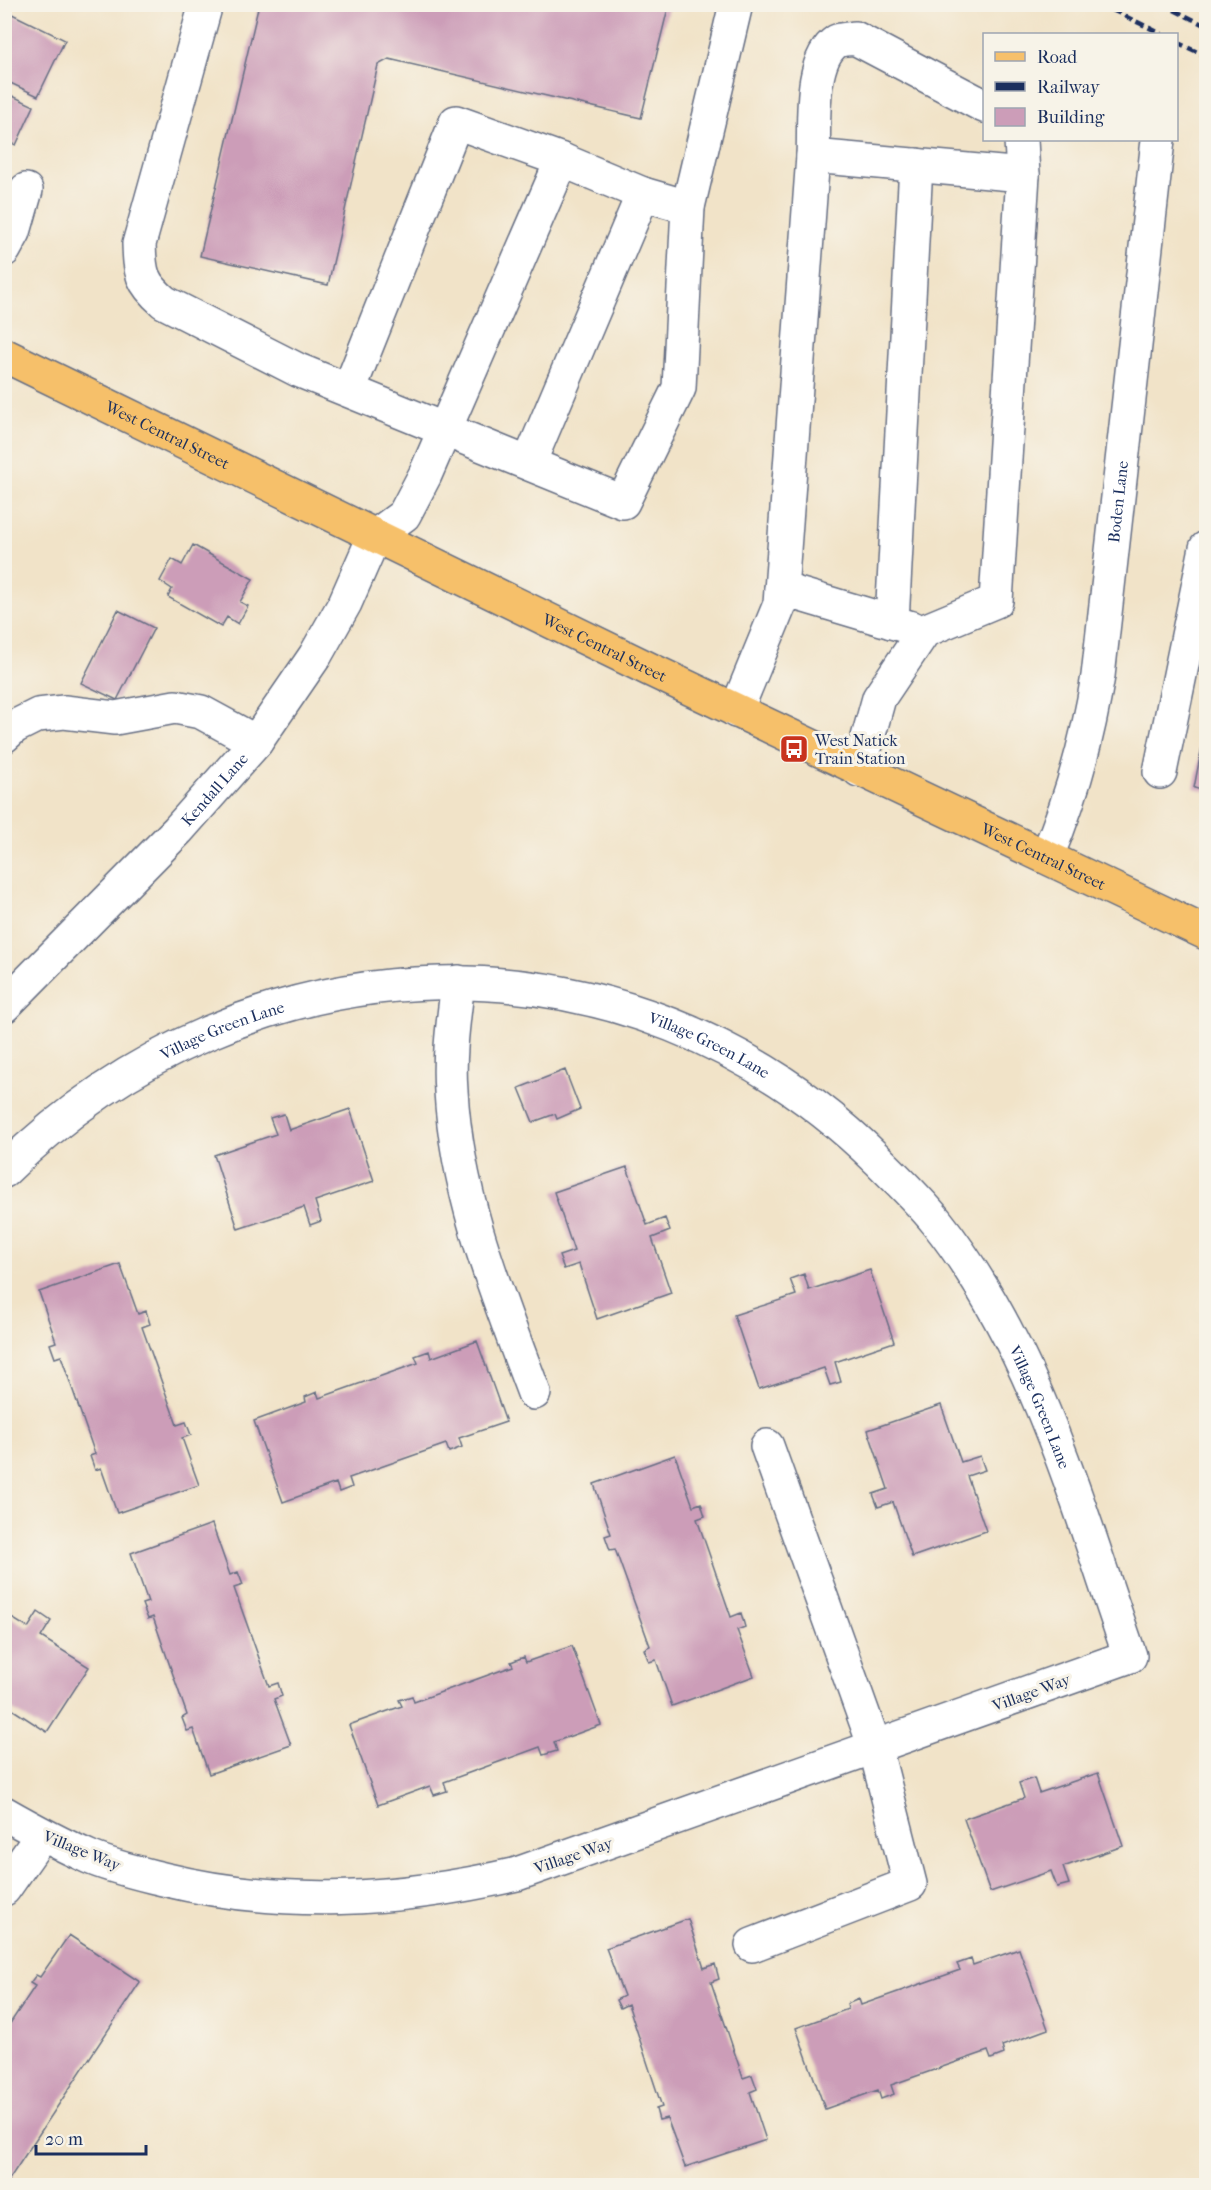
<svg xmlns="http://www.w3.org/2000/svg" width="1211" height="2190" font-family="'IM FELL French Canon',serif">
<rect width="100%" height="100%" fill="#f7f3e8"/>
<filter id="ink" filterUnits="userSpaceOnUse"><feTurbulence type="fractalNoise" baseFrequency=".0167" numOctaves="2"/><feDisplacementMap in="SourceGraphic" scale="12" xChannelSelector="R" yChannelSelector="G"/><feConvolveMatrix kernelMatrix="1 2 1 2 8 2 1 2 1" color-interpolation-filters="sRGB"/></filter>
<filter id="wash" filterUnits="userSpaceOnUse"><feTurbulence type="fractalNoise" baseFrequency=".008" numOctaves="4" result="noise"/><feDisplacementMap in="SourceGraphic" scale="24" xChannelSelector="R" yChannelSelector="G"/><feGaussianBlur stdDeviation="1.35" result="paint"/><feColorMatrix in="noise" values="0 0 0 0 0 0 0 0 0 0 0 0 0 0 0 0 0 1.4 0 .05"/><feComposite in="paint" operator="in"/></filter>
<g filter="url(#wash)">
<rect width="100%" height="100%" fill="#f1e3c8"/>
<g id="blocks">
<path fill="#cc9db8" d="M259,4h410l-28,114 -252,-59 -11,6 -50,220 -128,-29z
M10,13l55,27 -27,56 -34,-16v-55z
M4,92l30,14 -18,39 -12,-5z
M193,545l60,34 -13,23 8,4 -10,18 -11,-7 -6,10 -53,-30 4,-8 -12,-8 12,-22 10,6z
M118,610l36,18 -37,72 -36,-17z
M1205,731h1v60l-12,-3z
M565,1070l15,39 -23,10 -2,-5 -22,8 -14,-34z
M350,1109l24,72 -59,20 6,20 -11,4 -6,-18 -66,22 -24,-74 62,-21 -6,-16 14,-4 5,16z
M627,1167l20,58 18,-7 5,13 -18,7 19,55 -74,26 -18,-55 -15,5 -5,-13 15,-5 -20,-59z
M120,1264l18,50 8,-3 4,13 -8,3 35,98 9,-3 5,13 -9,3 17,47 -82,28 -16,-45 -6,2 -5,-14 5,-2 -34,-98 -6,2 -5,-14 6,-2 -17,-50z
M870,1270l24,72 -59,20 6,20 -11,3 -6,-17 -65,21 -25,-74 62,-20 -6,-16 14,-5 5,16z
M477,1341l29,81 -47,16 3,9 -13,5 -3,-8 -97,34 3,9 -13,5 -3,-9 -53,19 -29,-81 52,-19 -1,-5 12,-5 2,6 99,-35 -3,-7 14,-5 2,7z
M941,1405l20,57 19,-6 5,14 -18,6 19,55 -74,26 -19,-55 -15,5 -5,-13 15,-5 -20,-59z
M675,1455l18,51 8,-3 4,13 -8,3 34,98 10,-4 4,14 -8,3 17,46 -82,30 -16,-46 -7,2 -5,-13 6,-3 -35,-97 -5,1 -5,-14 6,-2 -17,-50z
M212,1524l18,51 8,-3 5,13 -9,3 35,98 9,-3 4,13 -8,3 17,46 -82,29 -16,-45 -6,2 -5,-13 5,-3 -34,-98 -5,2 -6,-15 6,-2 -17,-49z
M38,1612l13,9 -10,16 48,30 -42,65 -43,-28v-91l24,15z
M572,1646l29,79 -47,17 3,9 -14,4 -3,-8 -96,35 3,9 -13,4 -4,-9 -52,19 -29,-80 53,-19 -3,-6 13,-4 2,6 99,-36 -2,-4 13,-5 2,5z
M1098,1773l25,73 -60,21 6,17 -12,3 -6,-16 -61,21 -26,-73 60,-21 -5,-15 15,-5 5,15z
M688,1919l16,49 11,-4 4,15 -8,3 32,96 9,-3 5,14 -7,3 16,48 -81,27 -18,-49 -8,2 -3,-11 6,-2 -34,-103 -8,4 -4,-8 8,-4 -18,-48z
M69,1935l71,47 -132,199 -3,-3v-147l30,-45 -5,-3 6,-8 4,2z
M1019,1949l29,80 -46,17 2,8 -13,5 -3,-8 -97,34 3,9 -13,5 -3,-9 -53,19 -29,-81 52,-19 -1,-5 12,-5 2,6 99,-35 -3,-6 14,-5 2,6z"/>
</g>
</g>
<g filter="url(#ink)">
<use href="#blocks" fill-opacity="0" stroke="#666e83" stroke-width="1.5"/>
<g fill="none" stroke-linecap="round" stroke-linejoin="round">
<g stroke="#666e83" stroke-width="36">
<g id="minor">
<path d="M206,4l-67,240c1,29 2,38 25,58l134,68 325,132 56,-114 9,-181 48,-203"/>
<path d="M1021,140l2,35"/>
<path d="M813,156c2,-31 -5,-96 24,-115 4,-2 13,-2 18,-3l129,68"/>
<path d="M4,250l10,-18 12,-42"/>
<path d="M349,390l107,-268 106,38 81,34 45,13"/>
<path d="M529,463l114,-269"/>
<path d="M781,589l131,39"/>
<path d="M892,622l24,-457"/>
<path d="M736,711l44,-107 33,-448 210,19 -27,426 -72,30 -45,67 -20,72"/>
<path d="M4,736l10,-9 24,-12 26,-3 51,6 60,-11 26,5 55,30"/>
<path d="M1160,772l46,-224"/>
<path id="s1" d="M1047,856c25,-59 41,-117 51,-180l60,-536"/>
<path d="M458,982c-4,35 -10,73 -7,109 6,106 46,203 83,302"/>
<path id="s2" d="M4,1006l174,-176 78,-88 59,-86 30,-53 29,-66 30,-22 21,-40 137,-315"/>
<path id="s3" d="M4,1171c245,-243 625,-255 874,-11 20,20 41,40 58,61 100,126 142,286 194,435l-613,218c-118,27 -235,34 -354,5 -24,-6 -51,-12 -74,-22 -29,-13 -57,-28 -85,-44"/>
<path d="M4,1889l38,-54"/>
<path d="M752,1945l158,-61 -35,-137 -108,-301"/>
</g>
</g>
<g stroke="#666e83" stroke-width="36">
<g id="major">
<path id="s4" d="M4,355l645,314 557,264"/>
</g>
</g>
<use href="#minor" stroke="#fff" stroke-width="33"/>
<use href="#major" stroke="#f6c06b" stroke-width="33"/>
<path stroke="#1b2f5e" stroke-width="4.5" stroke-dasharray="9 4.5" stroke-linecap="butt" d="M1100,4l62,30
M1162,4l44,22
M1176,42l30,14"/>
</g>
</g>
<defs>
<g id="bus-square" transform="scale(1.5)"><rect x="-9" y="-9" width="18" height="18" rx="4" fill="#c8321e" stroke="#f7f3e8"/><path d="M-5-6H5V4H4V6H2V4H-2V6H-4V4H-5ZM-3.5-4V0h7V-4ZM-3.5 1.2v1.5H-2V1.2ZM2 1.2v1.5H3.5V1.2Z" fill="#fff"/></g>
</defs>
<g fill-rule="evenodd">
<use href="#bus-square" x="794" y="749"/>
</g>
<g text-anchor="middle" stroke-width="6" stroke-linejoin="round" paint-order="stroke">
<g font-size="16" fill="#1b2f5e" stroke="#f7f3e8">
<text dy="6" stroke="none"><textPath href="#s4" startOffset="182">West Central Street</textPath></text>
<text dy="6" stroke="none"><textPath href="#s1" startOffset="363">Boden Lane</textPath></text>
<text dy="6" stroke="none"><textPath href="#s4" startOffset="668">West Central Street</textPath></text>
<text dy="6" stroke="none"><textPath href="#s2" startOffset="302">Kendall Lane</textPath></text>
<text dy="6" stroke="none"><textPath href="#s4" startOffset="1154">West Central Street</textPath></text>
<text dy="6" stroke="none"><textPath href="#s3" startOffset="262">Village Green Lane</textPath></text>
<text dy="6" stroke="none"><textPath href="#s3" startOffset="766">Village Green Lane</textPath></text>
<text dy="6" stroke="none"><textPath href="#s3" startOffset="1270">Village Green Lane</textPath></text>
<text transform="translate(1031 1692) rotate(-20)" y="6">Village Way</text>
<text transform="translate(82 1850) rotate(22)" y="6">Village Way</text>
<text transform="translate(573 1855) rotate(-19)" y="6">Village Way</text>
</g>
<g font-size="16" fill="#1b2f5e" stroke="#f7f3e8" text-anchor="start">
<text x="815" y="746">West Natick<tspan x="815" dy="18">Train Station</tspan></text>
</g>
</g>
<rect width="1211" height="2190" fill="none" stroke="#f7f3e8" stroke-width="24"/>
<rect x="983" y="33" width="195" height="108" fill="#f7f3e8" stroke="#9fa5b1" stroke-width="1.5"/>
<rect x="995" y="52" width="30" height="9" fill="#f6c06b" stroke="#9fa5b1" stroke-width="1.5"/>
<text x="1037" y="63" font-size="18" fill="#1b2f5e">Road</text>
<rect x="995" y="82" width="30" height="9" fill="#1b2f5e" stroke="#9fa5b1" stroke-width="1.5"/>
<text x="1037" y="93" font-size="18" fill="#1b2f5e">Railway</text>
<rect x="995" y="108" width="30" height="18" fill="#cc9db8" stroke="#9fa5b1" stroke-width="1.5"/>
<text x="1037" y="123" font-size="18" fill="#1b2f5e">Building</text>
<path d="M36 2145v9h110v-9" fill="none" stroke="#1b2f5e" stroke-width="3"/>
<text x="45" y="2145" font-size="18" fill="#1b2f5e" stroke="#f7f3e8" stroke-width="4.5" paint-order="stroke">20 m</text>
</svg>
